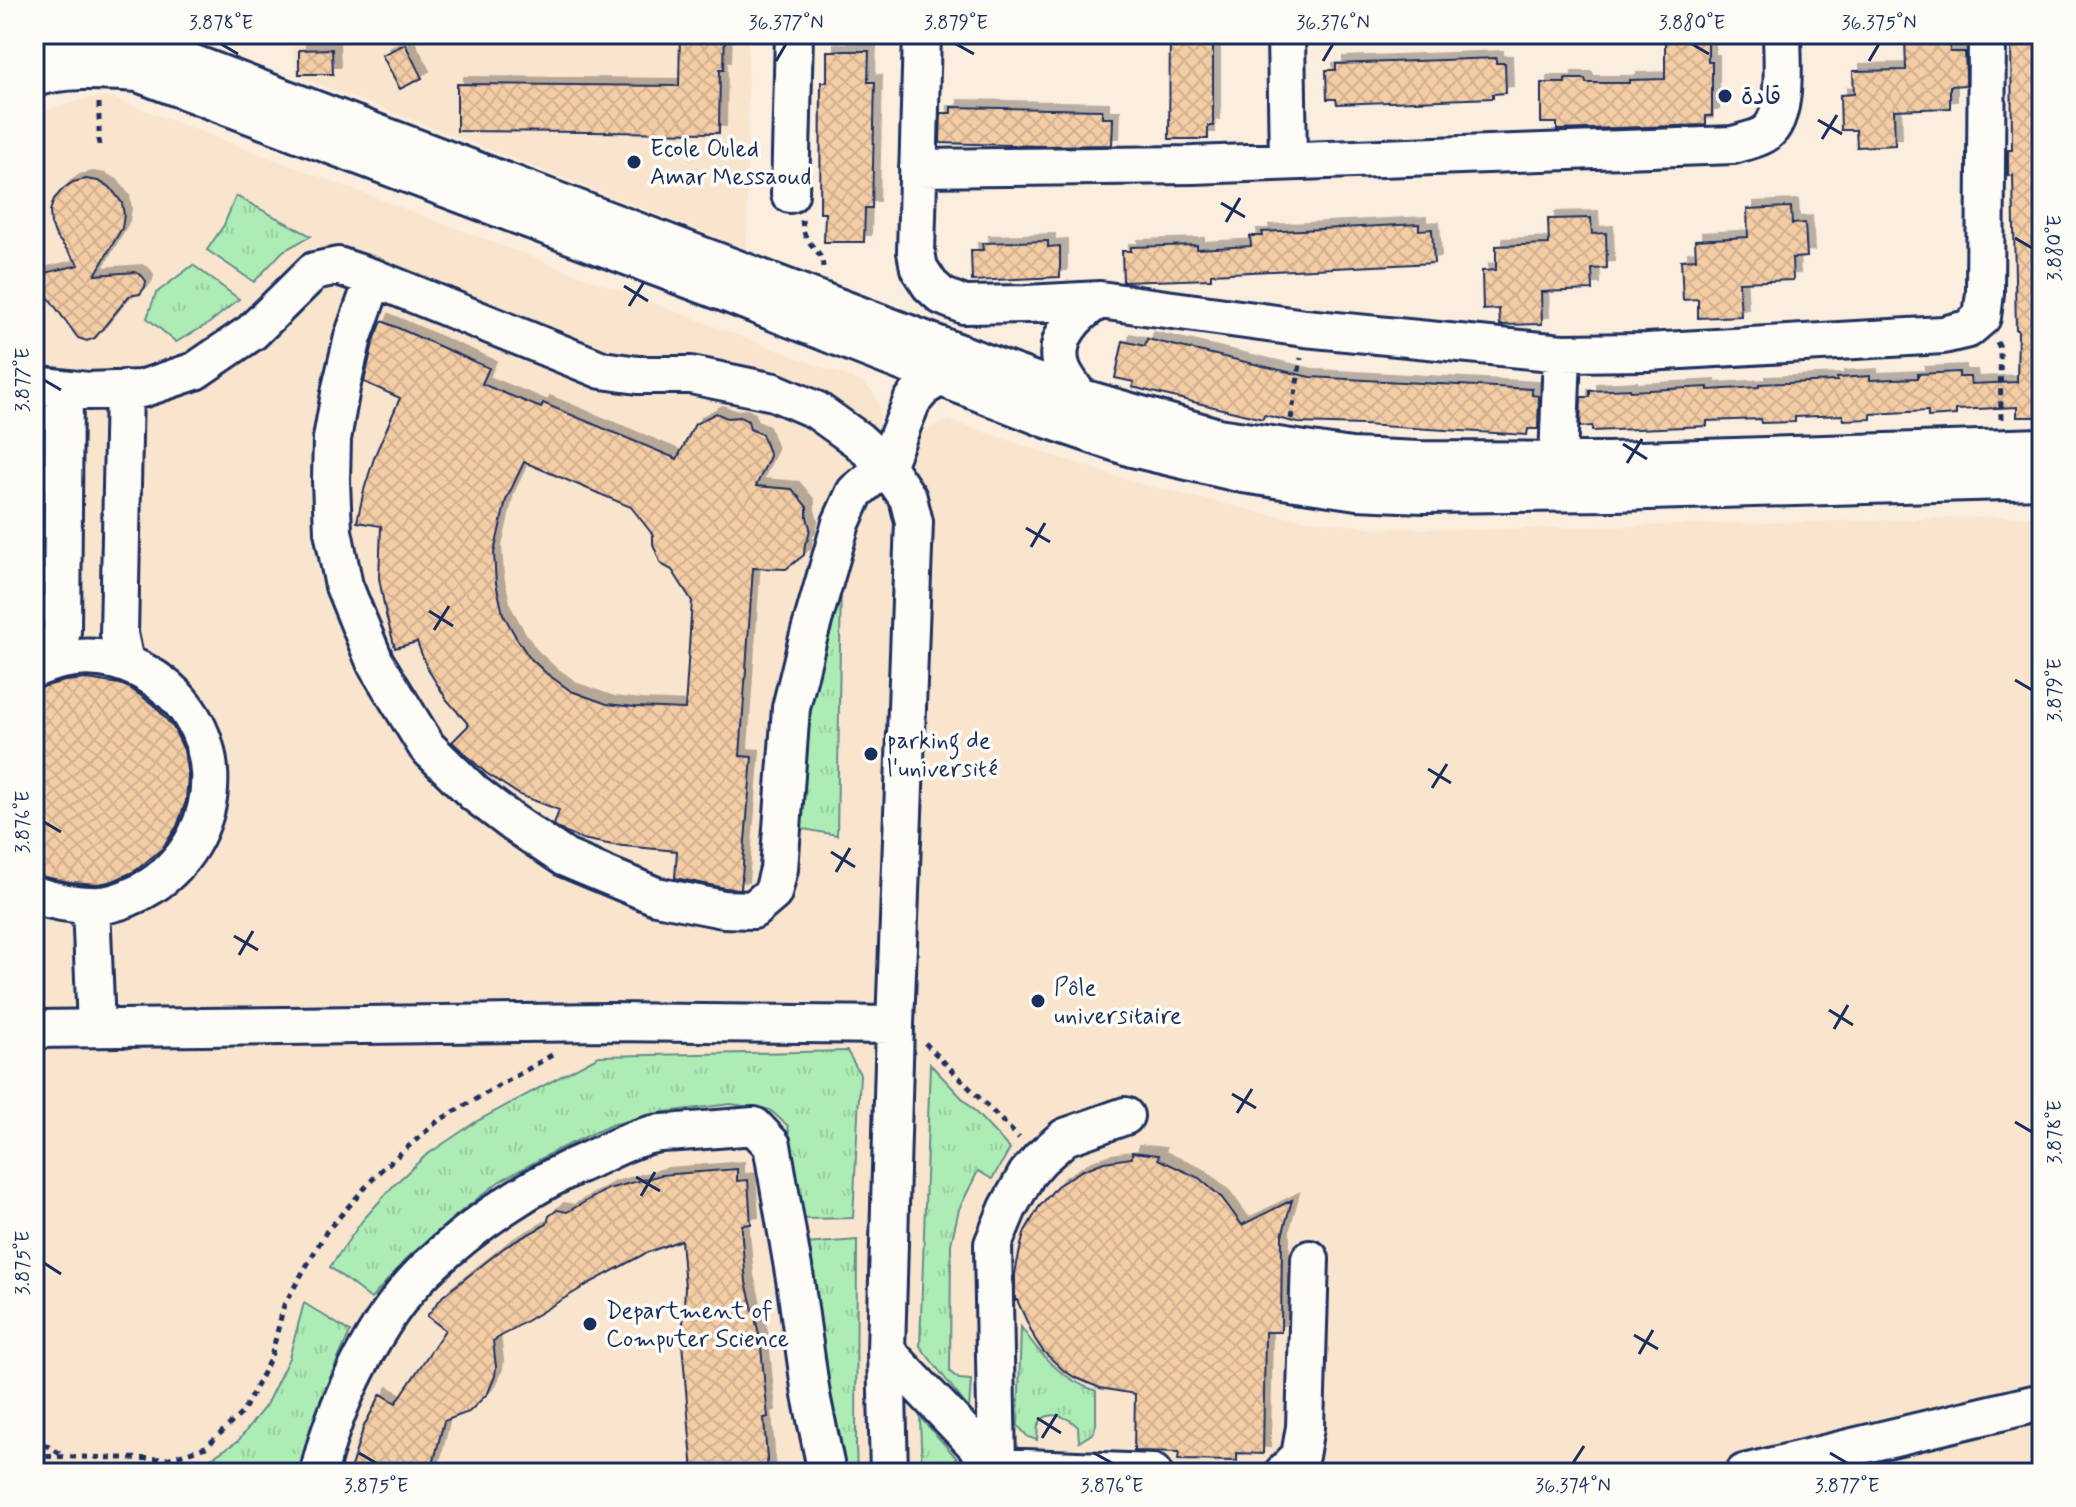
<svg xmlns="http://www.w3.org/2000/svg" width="2076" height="1507" font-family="Mynerve,'Playpen Sans Arabic',sans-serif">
<defs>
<pattern id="grass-tufts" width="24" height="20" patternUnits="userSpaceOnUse" patternTransform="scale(2)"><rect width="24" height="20" fill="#adedb5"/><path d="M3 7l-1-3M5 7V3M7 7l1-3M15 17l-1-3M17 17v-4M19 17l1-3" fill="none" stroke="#94cc9e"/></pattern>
<pattern id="building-cross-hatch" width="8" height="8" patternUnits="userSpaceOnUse" patternTransform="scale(2)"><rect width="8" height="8" fill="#f5cda4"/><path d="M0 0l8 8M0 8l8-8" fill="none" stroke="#d1b090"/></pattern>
<filter id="shadow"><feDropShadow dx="7" dy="-7" stdDeviation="0" flood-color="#0004"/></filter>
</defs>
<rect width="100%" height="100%" fill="#fbeede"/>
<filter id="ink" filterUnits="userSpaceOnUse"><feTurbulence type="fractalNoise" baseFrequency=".0125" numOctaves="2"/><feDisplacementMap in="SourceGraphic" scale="16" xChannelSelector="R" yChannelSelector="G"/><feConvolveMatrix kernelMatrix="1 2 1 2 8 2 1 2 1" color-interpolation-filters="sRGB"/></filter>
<g filter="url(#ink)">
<path fill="#f9e4cd" d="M324,34h424l-1,215 -451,-174 -4,-27z
M90,98h22l749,284 11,9 7,14 2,30 27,12 10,-11 15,-10 17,-5 190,63 131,31 102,13 105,2 564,-14v957h-2008v-1359z"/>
<path fill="url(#grass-tufts)" stroke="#648e8a" stroke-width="2" d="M236,196l75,40 -28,15 -29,31 -47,-32 17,-25z
M193,265l46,34 -31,25 -32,18 -29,-24 9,-25z
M841,582l-4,253 -40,-7 12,-130z
M847,1051l13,23 -7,144 -49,1 -16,-93 -18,-16 -39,-6 -67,8 -53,13 -54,25 -57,31 -46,36 -49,43 -34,39 -41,-32 32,-46 32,-36 31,-29 52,-35 122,-65z
M930,1064l80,85 -18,30 -14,-8 -19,38 -8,35 -1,128 9,7 12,1 -2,29 -49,-63z
M857,1240l-1,205 1,28h-18l-33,-229z
M304,1303l46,29c-20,45 -42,91 -49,141h-130l42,-16 25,-16 28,-36 23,-47z
M1021,1327c20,29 40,52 75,64v33l-3,9 -14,9 -1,-15c-10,-11 -33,-19 -40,-1 0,2 -1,13 -1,14l-9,-3 -10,-11z
M920,1417l50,56h-48z"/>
<path fill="url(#building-cross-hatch)" stroke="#1b2f5e" stroke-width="2" fill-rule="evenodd" filter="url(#shadow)" d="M680,34h45l-1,35h-4l-1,64 -262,-2v-47l222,2z
M1170,34h43v92h-5v13h-39z
M1665,34h43v28h4v54h-6v9l-149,5v-7h-16v-40h24v-4h20l1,4h44v-3l35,-1z
M2011,34h31v383h-25v-10l-61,3v5l-28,2v-6l-57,3v5l-28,1v-5l-48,2v5l-34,1 -1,-4 -53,2v5l-115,5v-5l-12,1 1,-30h9v-6l40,-2v2l78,-4v3l51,-3v-3l78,-3v-3l33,-2v4l48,-2v-4l41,-2v5h11l1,7 46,-2 1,-52h-2l-3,-155 -5,1v-26h4z
M1949,35l1,17h15l1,24v9l-16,1v22l-56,2 1,35 -38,2 -1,-17h-15l-1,-35 14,-1 -1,-23 53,-1 -1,-33z
M405,44l17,34 -22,11 -18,-34z
M332,49l1,25h-34v-24z
M827,51h42l-1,31h7l-3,126h-7l-1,34h-40l1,-29h-5l1,-131h6z
M1496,58v5h9l1,30 -13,1v4l-156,6 -1,-5h-9l-1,-29h10v-6z
M951,107l151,3v8h11l-1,27 -70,1 -102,-3 1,-30h10z
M86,179l12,2 12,6 12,16 2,12 -2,13 -27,47 40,-3 7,4 4,5 -1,6 -5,7 -11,2 -34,42 -8,3 -9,-3 -30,-41 -8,-2 -6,-5v-10l7,-6 38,-9 -23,-29 -5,-12 -1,-13 4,-12 9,-10 10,-7z
M1791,207l1,17 13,-1 2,34 -15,1 1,22 -54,2 2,34 -43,2v-19l-15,1 -2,-40 15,-1 -1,-19 53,-3 -1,-28z
M1591,218l1,16 14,-1 1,35 -15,1 1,21 -52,2 1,32 -42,1 -1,-16 -16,1 -1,-39 14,-1v-24l53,-2 -1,-25z
M1419,224v6l13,-1 2,34 -223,11v5l-88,3 -1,-31h9v-4l66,-2v4l54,-3 -1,-10h13l-1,-4z
M1048,241v6l12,-1v31l-88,4 -1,-31h12l-1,-7z
M382,321l107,47 -7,16 59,24 2,-5 134,56 18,-35 21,-11 11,5 13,-1 8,4 2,8 12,5 8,22 -14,30 36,3 15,18v10l3,11 -2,11 -3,4 -1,12 -18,14 -33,-1 -13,188 12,1 -11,132 -16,-1 -50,-10 2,-27 -64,-6 -31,-6 -16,-6 -12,-8 5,-15 -39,-15 -34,-22 -34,-31 17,-17 -22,-25 -20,-32 -10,-26 -22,6 -9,-33 -7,-37 2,-52 -24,-4 7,-32 11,-35 25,-57 -36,-16 9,-39zM524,462l107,45 22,28v9l8,20 11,6 20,31 -7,108 -50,-2 -28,-3 -36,-13 -25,-18 -17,-16 -12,-18 -14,-25 -7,-31 -2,-30 12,-53z
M1147,339l163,38 222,12v6l7,1 -1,33h-10l-1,6 -164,-10 -65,-2 -34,-8 -1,4 -131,-32 2,-5 -19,-4 8,-37 22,5z
M87,679l33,5 10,4 25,18 18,21 11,23 4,26 -2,25 -9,25 -15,23 -27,22 -22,10 -14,3 -29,-2 -36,-7v-186l31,-8z
M1132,1152l27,3 -1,4 41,19 23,20 20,27 50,-25 -10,36 -1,96h-16l-2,122 -26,-1v8l-59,-1 1,-8 -45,-1 1,-57 -35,-6 -26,-11 -11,-7 -20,-19 -8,-12 -18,-39 -2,1v-28l6,-28 4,-14 14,-24 18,-21 24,-15 23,-9 28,-4z
M737,1169v12l11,-1 3,44 -9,1v14l4,43 14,56 8,79 -4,1 4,55h-75l-11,-130 3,-56 -4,-47 -35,13 -56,30 -97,58 3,26 -1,9 -7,17 -19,19 -25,9 -13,52h-82l15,-47 17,-32 15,9 49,-73 -18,-14 16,-20 62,-49 42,-23 2,-8 8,-6 10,2 41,-23 53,-14z"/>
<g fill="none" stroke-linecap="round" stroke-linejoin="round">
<g stroke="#1b2f5e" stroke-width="42">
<path id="minor" d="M922,34l-6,218 3,16 11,17 12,11 22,9 63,-1 73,-4 205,28 257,25 85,-1 296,-17 25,-6 14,-12 3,-24 2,-259
M1286,34l2,127
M34,45l25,-7 69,1 874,330 77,28 139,40 133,20 68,3 190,1 433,-14
M34,78c33,-10 69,-7 104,-5l590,221 319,125 85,29 111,26 114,17 67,3 190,-2 428,-12
M918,168l275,-3 540,-20c9,-3 21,-5 30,-10 26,-14 19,-75 19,-101
M790,194l4,-160
M374,278l-21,59 -12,51 -9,51 -1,42 2,50 11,55 31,76 52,85 47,46 38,29 53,36 91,38 67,13 30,1 20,-17 6,-24 12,-161 16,-66 34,-119 14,-31 31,-26 26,-65 12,-14 18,-11
M34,385l54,6 53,-2 54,-18 57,-39 62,-61 24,-5 36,12 228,92 36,5h53l83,17 42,18 42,30 28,26 22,32 6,24 -19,503 -9,326 3,122
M124,389l-5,245 6,28
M1079,397c-5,-9 -13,-18 -17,-28 -11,-30 14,-56 38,-69
M1558,461l4,-108
M54,660l8,-29 2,-242
M34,669c35,-15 72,-16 106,1 89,45 92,162 11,216 -14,9 -34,18 -51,19 -24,1 -44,-3 -66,-10
M91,905l5,123
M34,1029l574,-7 287,3
M886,1351l111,116 156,6
M997,1467l-4,-223 15,-36 19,-34 13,-15 25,-22 60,-21
M319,1473c14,-67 58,-156 107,-204 47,-45 107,-86 167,-111 18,-8 38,-19 57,-23 9,-3 21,-2 30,-3 25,-2 49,-4 74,-6l18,19 23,134 16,116 16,78
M1283,1473l17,-17 5,-29 5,-168
M1744,1473l298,-71"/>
</g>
<path stroke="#1b2f5e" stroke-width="5" stroke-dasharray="6 6" stroke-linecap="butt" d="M99,145v-43
M802,220c1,8 2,16 7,22 8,10 13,12 14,25
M1997,342l3,6 1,71
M1291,419l10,-61
M925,1043l94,95
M34,1438l28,17
M34,1456l132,3 40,-12 37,-35 28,-55 13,-52 42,-73 54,-61 58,-50 114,-66"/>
<use href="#minor" stroke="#fdfcf7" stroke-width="36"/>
</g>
</g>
<path fill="none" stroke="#1b2f5e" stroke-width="3" d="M221,44l17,10M956,44l18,10M1692,44l17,10M776,61l10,-17M1323,61l10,-17M1869,61l10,-17M1818,120l24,14M1822,139l15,-24M1221,203l24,14M1226,222l14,-24M2015,238l17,10M624,286l24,15M629,306l15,-24M44,380l17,10M1623,444l24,15M1627,463l15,-24M1026,528l24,14M1031,547l14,-24M429,611l24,15M434,630l15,-24M2015,680l17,10M1428,769l23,14M1432,788l15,-24M44,822l17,10M831,852l24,15M836,872l14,-24M234,936l24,14M239,955l14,-24M1829,1010l24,15M1834,1029l14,-24M1232,1094l24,14M1237,1113l15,-24M2015,1122l17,10M636,1177l24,14M641,1196l14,-24M44,1263l17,11M1634,1335l24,14M1639,1354l14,-24M1037,1418l24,15M1042,1438l15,-24M359,1453l17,10M1094,1453l18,10M1830,1453l17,10M1573,1463l11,-17"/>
<g fill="#1b2f5e" stroke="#fdfcf7" stroke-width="3">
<circle cx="1725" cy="96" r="8"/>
<circle cx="634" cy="162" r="8"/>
<circle cx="871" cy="754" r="8"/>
<circle cx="1038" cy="1001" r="8"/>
<circle cx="590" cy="1324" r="8"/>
</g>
<g text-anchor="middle" stroke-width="7" stroke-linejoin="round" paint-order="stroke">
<g font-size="24" fill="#1b2f5e" stroke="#fdfcf7" text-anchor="start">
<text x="1741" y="104">قادة</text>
<text x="650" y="156">Ecole Ouled<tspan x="650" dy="28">Amar Messaoud</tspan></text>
<text x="887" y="748">parking de<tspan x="887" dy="28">l'université</tspan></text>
<text x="1054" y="995">Pôle<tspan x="1054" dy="28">universitaire</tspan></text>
<text x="606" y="1318">Department of<tspan x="606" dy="28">Computer Science</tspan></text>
</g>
</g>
<rect width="2076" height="1507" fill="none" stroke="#fdfcf7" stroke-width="88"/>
<rect x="44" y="44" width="1988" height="1419" fill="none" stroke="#1b2f5e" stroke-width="3"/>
<g font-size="20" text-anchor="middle" fill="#1b2f5e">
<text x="221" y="29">3.878°E</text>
<text x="786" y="29">36.377°N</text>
<text x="956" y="29">3.879°E</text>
<text x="1333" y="29">36.376°N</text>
<text x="1692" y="29">3.880°E</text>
<text x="1879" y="29">36.375°N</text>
<text transform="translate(2054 248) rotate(-90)" y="7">3.880°E</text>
<text transform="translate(22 380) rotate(-90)" y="7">3.877°E</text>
<text transform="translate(2054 690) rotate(-90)" y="7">3.879°E</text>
<text transform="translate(22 822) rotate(-90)" y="7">3.876°E</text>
<text transform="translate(2054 1132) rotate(-90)" y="7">3.878°E</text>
<text transform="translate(22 1263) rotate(-90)" y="7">3.875°E</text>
<text x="376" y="1492">3.875°E</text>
<text x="1112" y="1492">3.876°E</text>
<text x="1573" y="1492">36.374°N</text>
<text x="1847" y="1492">3.877°E</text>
</g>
</svg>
